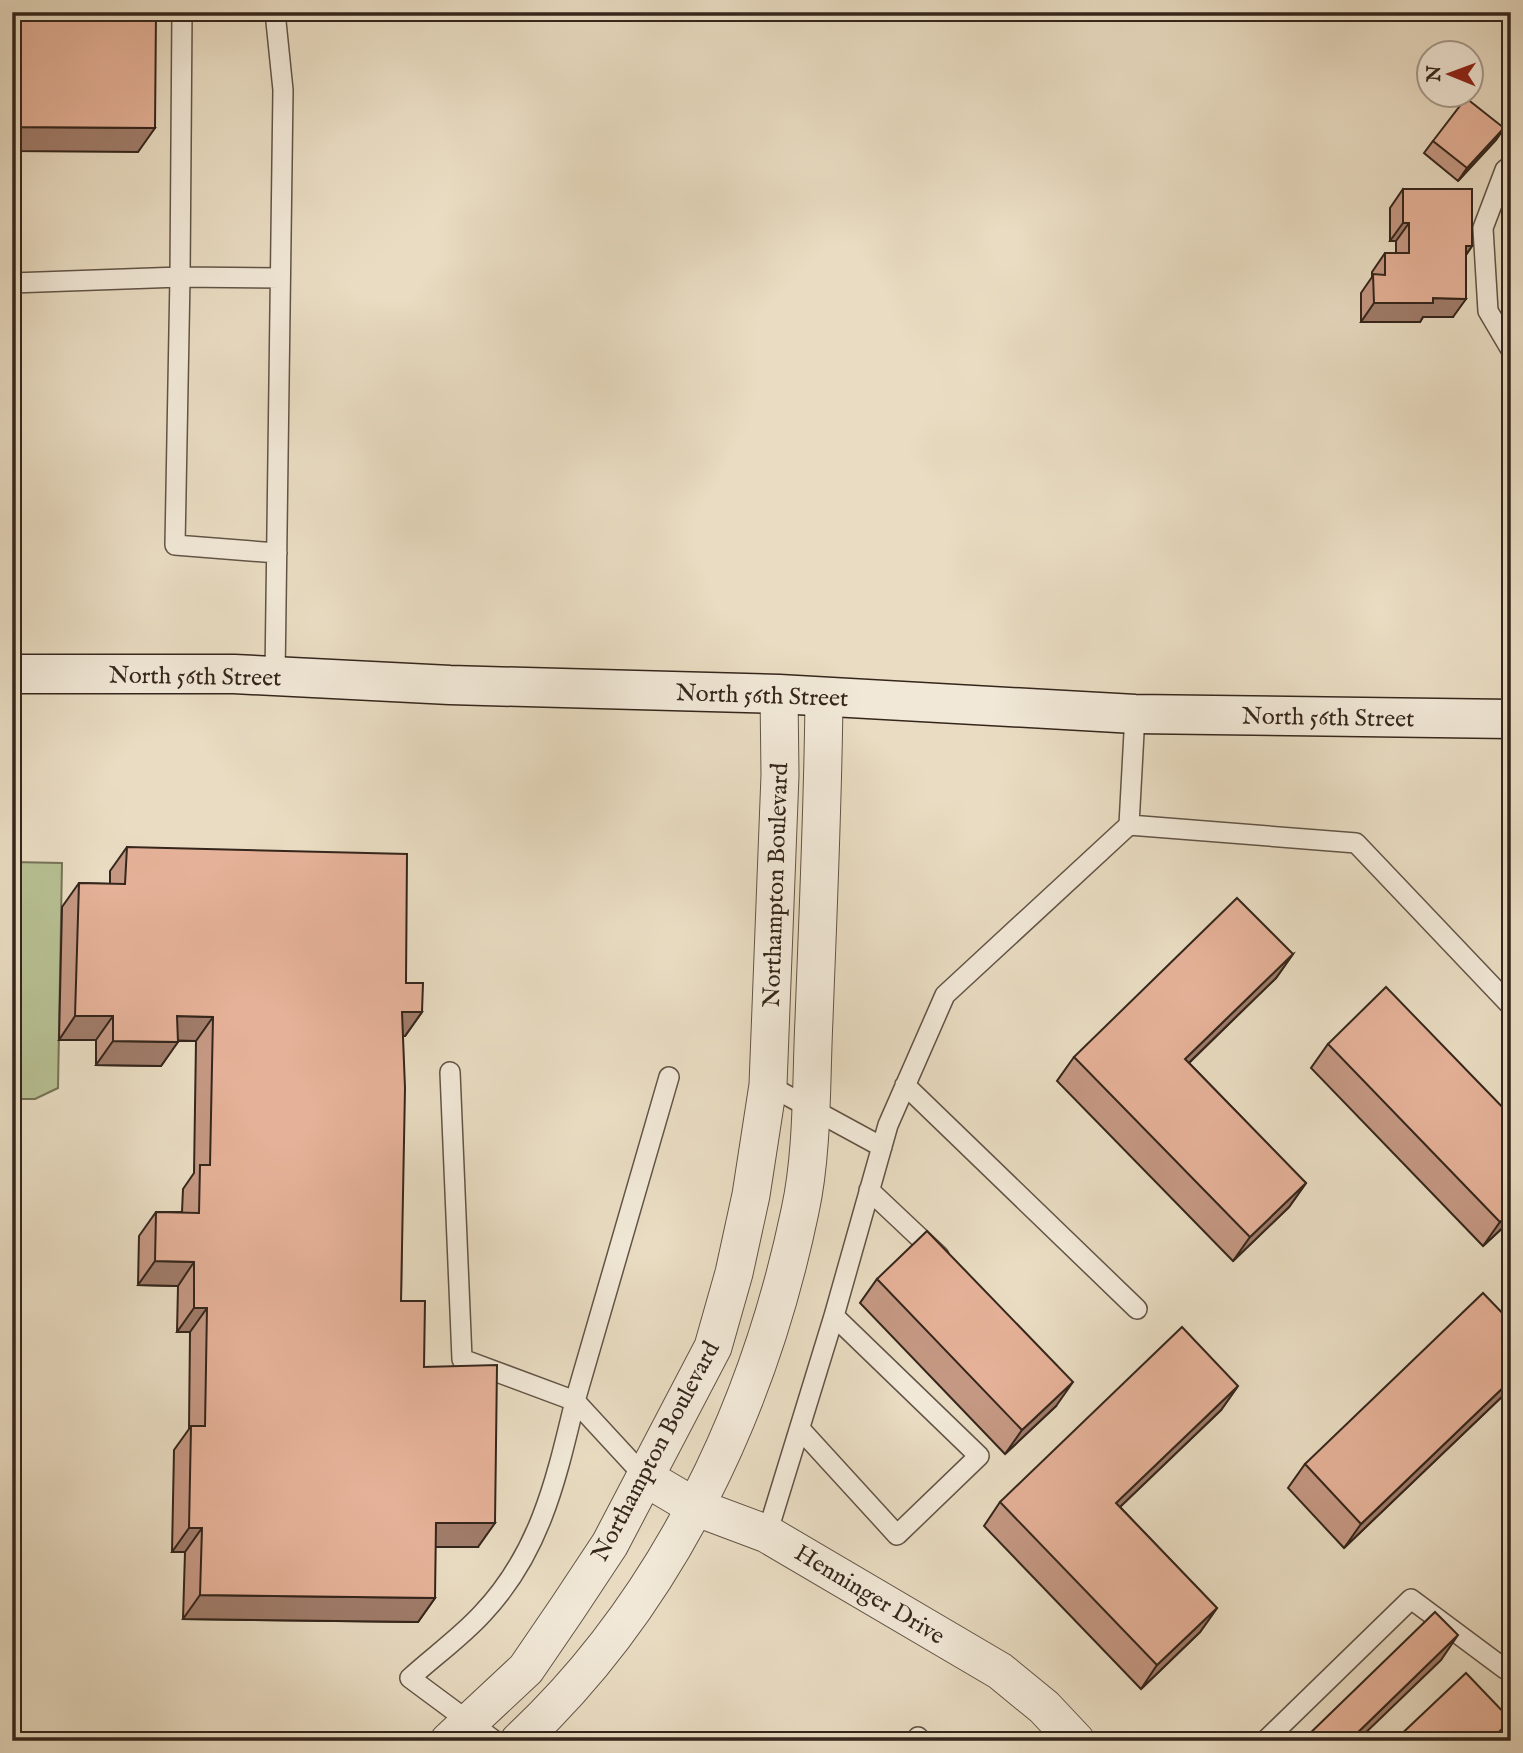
<svg xmlns="http://www.w3.org/2000/svg" width="1523" height="1753" font-family="'IM FELL English',serif">
<rect width="100%" height="100%" fill="#e9dcc2"/>
<filter id="stains"><feTurbulence type="fractalNoise" baseFrequency=".00286" numOctaves="4"/><feColorMatrix values="0 0 0 0 .2 0 0 0 0 .09 0 0 0 0 .02 0 0 0 .5 -.17"/></filter>
<radialGradient id="worn" r=".72"><stop offset=".6" stop-color="#630" stop-opacity="0"/><stop offset="1" stop-color="#630" stop-opacity=".3"/></radialGradient>
<path fill="#b7c093" stroke="#767358" stroke-width="2" d="M12,862l50,1 -4,225 -23,11h-23z"/>
<g fill="none" stroke-linecap="round" stroke-linejoin="round">
<g stroke="#625446" stroke-width="22">
<path id="lane" d="M275,12l8,78 -8,586
M1511,165l-6,5 -22,58 5,83 23,39
M12,283l168,-6 2,-265
M277,553l-102,-8 5,-268 100,1
M1129,825l227,18 155,163
M450,1072l12,287 113,42 94,-324
M768,1085l114,62
M905,1085l232,224
M869,1190l70,66
M575,1401l71,77
M801,1430l96,105 82,-79 -145,-140
M767,1534l67,-218 54,-191 57,-130 184,-170 6,-111
M918,1737l4,4
M495,1741l-85,-63c23,-21 51,-41 72,-64 58,-61 74,-134 93,-213
M1265,1741l146,-142 94,70 6,-9"/>
</g>
<g stroke="#625446" stroke-width="39">
<path id="street" d="M646,1478l49,29 72,27 233,137 44,36 32,34
M449,1741l77,-72 41,-60 43,-65 103,-197 21,-74 17,-78 17,-110 12,-310 -1,-81
M519,1741c149,-139 240,-333 281,-530 13,-59 11,-131 14,-192 4,-107 9,-214 10,-321"/>
</g>
<g stroke="#35261c" stroke-width="41">
<path id="secondary" d="M12,674h222l216,11 329,9 356,20 376,5"/>
</g>
<use href="#lane" stroke="#f1e8d7" stroke-width="19"/>
<use href="#street" stroke="#f1e8d7" stroke-width="37"/>
<use href="#secondary" stroke="#f1e8d7" stroke-width="38"/>
</g>
<path fill="#c59883" stroke="#35261c" stroke-width="2" d="M1504,128l-8,12 -38,41 -34,-28 9,-12z
M1403,189l69,57 -6,9 -13,62h-30l-3,5h-59v-29l11,-16v-5l13,-19h11v-12h-6v-33z
M127,847l279,136 16,29 -17,24h-2l-2,265 23,66 54,180h-43v51l-17,24 -235,-3 2,-67h-13l2,-102 15,-21 1,-97h-13l1,-46 -40,-1 1,-49 17,-24h26l1,-23 11,-16 2,-132h-18l-17,25 -65,-1v-25h-37l3,-133 17,-24 31,1v-13z
M1293,954l-17,24 -87,85 117,120 -17,24 -56,54 -176,-180 17,-24z
M1328,1044l183,72v104l-28,26 -172,-178z
M877,1279l179,127 -51,48 -145,-151z
M1511,1322v66l-167,160 -56,-60 17,-24z
M1238,1386l-17,24 -101,97 97,101 -17,24 -59,57 -157,-163 16,-24z"/>
<path fill="#a07c6a" stroke="#35261c" stroke-width="2" d="M12,127l143,1 -17,24 -126,-1z
M1504,128l-8,12 -38,41 9,-13z
M1403,223h6l-13,18h-6z
M1466,246h6l-13,19z
M1433,298l33,1 -13,18h-30l-3,5h-59l13,-19z
M1293,954l-17,24 -108,105 17,-24z
M402,1012h20l-17,24h-19z
M75,1016h38l-17,24h-37z
M177,1016l36,1 -17,24 -36,-1z
M113,1041l65,1 -17,24 -65,-1z
M1306,1183l-17,24 -56,54 17,-24z
M1511,1212v8l-28,26 17,-24z
M155,1261l39,1 -16,24 -40,-1z
M194,1308h13l-17,24h-13z
M1511,1380v8l-167,160 17,-24z
M1073,1382l-17,24 -51,48 17,-24z
M1238,1386l-17,24 -122,117 17,-24z
M436,1523h59l-17,24h-59z
M189,1528h13l-17,24h-13z
M200,1595l235,3 -17,24 -235,-3z
M1217,1608l-17,24 -59,57 16,-24z
M1458,1635l-17,25 -84,81h-8z
M1511,1721l-13,18 -2,2h-6z"/>
<path fill="#e5b198" stroke="#35261c" stroke-width="2" d="M12,12h144l-1,116 -143,-1z
M1466,98l38,30 -37,40 -34,-27z
M1403,189h69v57h-6v53l-33,-1v5h-59l-1,-29 12,1v-22h24v-30h-6z
M127,847l280,7 -1,129h17l-1,29h-20l3,76 -4,213h24l-1,66 73,-2 -2,158h-59l-1,75 -235,-3 2,-67h-13l2,-102h14l2,-118h-13v-46l-39,-1 1,-49 43,1 1,-48h10l3,-148 -36,-1 1,26 -65,-1v-25h-38l4,-133 46,1z
M1237,898l56,56 -108,105 121,124 -56,54 -176,-180z
M1386,987l125,129v96l-11,10 -172,-178z
M927,1231l146,151 -51,48 -145,-151z
M1483,1293l28,29v58l-150,144 -56,-60z
M1182,1327l56,59 -122,117 101,105 -60,57 -157,-163z
M1435,1612l23,23 -109,106h-47z
M1466,1673l45,47 -21,21h-96z"/>
<g text-anchor="middle" stroke-width="5" stroke-linejoin="round" paint-order="stroke">
<g font-size="24" fill="#35261c" stroke="#f1e8d7">
<text transform="translate(195 676) rotate(1)" y="8">North 56th Street</text>
<text transform="translate(762 695) rotate(2)" y="8">North 56th Street</text>
<text transform="translate(1328 717) rotate(1)" y="8">North 56th Street</text>
<text transform="translate(775 885) rotate(-88)" y="8">Northampton Boulevard</text>
<text transform="translate(655 1451) rotate(-62)" y="8">Northampton Boulevard</text>
<text transform="translate(870 1594) rotate(31)" y="8">Henninger Drive</text>
</g>
</g>
<rect width="1523" height="1753" fill="none" stroke="#e9dcc2" stroke-width="42"/>
<rect x="14" y="14" width="1495" height="1725" fill="none" stroke="#35261c" stroke-width="3.5"/>
<rect x="21" y="21" width="1481" height="1711" fill="none" stroke="#35261c" stroke-width="2"/>
<g transform="translate(1450 74) rotate(271)"><circle r="33" fill="#f1e8d7" stroke="#a69a8c" stroke-width="2"/>
<path d="M0-5L12 26L0 18L-12 26Z" fill="#8f2418"/>
<text y="-10" font-size="19" font-weight="bold" text-anchor="middle" fill="#35261c">N</text>
</g>
<rect width="100%" height="100%" filter="url(#stains)"/>
<rect width="100%" height="100%" fill="url(#worn)"/>
</svg>
